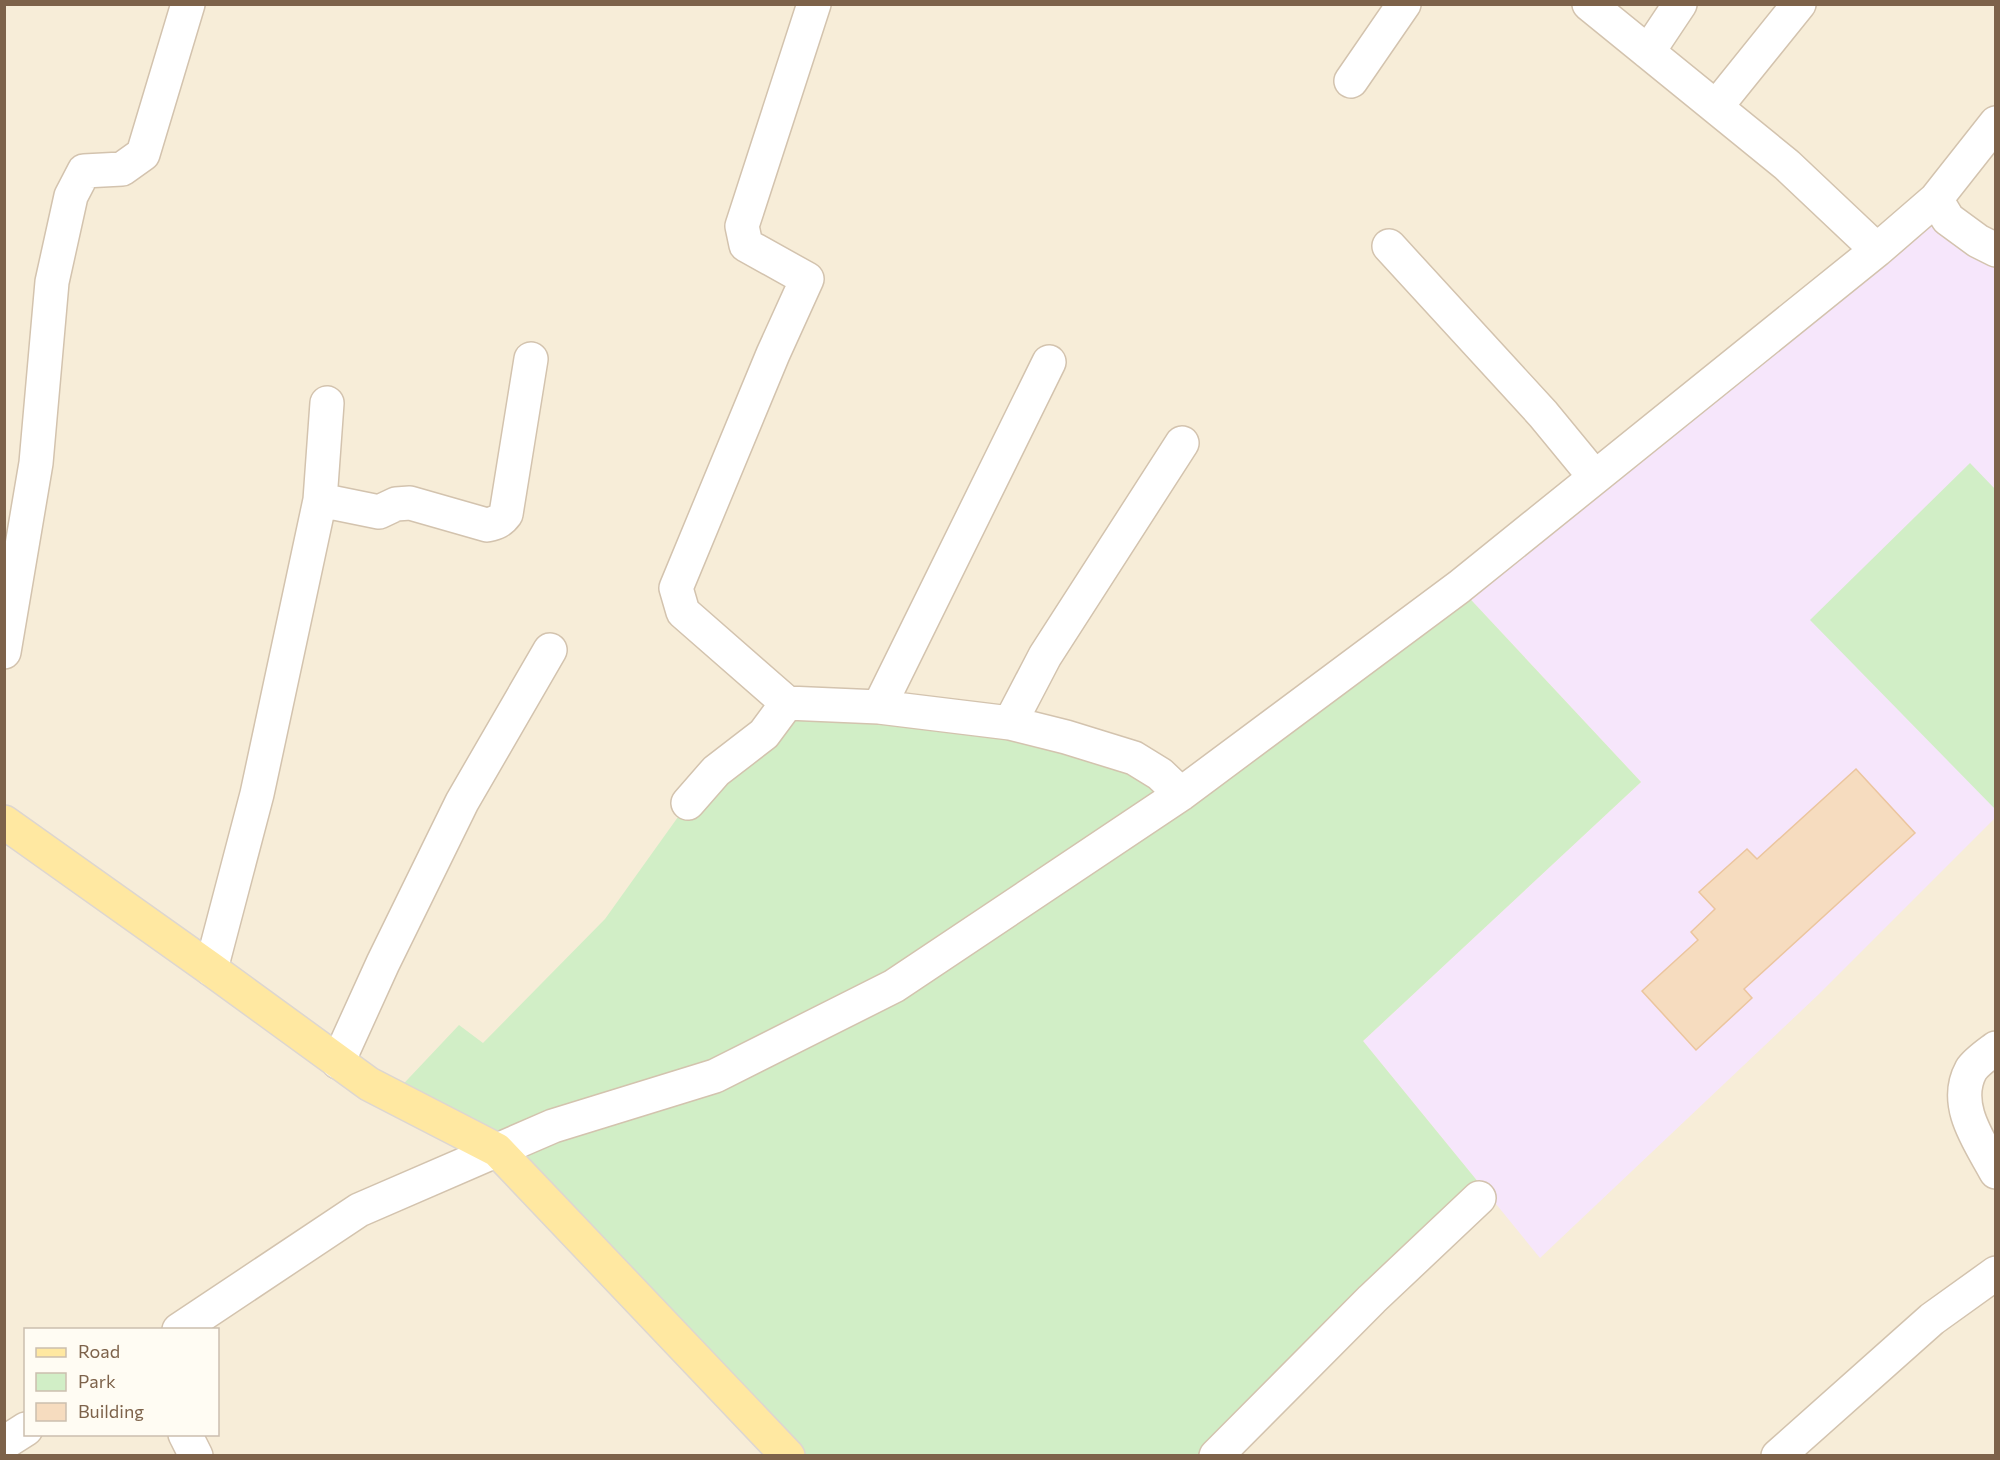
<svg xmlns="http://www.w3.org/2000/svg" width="2000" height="1460" font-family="Commissioner,sans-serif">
<rect width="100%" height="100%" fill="#fef9ea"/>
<path fill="#f7edd8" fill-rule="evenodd" d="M5,5h1990v1450l-1990,1zM26,1330h192v104h-192z"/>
<path fill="#f6e6fb" d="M1936,199l59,51v568l-177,177 -278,263 -177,-217 278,-259 -182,-195z"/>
<path fill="#d1eec6" d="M1970,463l25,26v320l-185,-189z
M1459,587l182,195 -278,259 120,147 -273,267h-422l-291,-305 -105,-54 67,-71 24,18 122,-124 83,-116 99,-100 223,20 171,71z"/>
<path fill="#f6dcbf" stroke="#ebc59e" stroke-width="1.5" d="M1856,769l59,64 -171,156 8,9 -56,52 -54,-59 56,-51 -7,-8 24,-23 -16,-17 48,-43 10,10z"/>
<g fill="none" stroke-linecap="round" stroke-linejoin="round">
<g stroke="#d3c3ae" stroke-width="36">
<path id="minor" d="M814,4l-72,222 4,19 61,34 -34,75 -97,234 7,24 104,91 92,4 131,16 56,14 68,21 26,16 21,20
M1589,4l198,161 90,85
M1648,52l32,-48
M1351,81l53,-77
M1716,107l83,-103
M1936,199l12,20 30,22 18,9
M1389,246l154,168 51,62
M320,500l59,12 17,-8 14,-1 77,22c9,-2 14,-4 19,-11l25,-155
M4,652l32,-189 16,-181 19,-86 13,-25 38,-2 21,-15 45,-150
M879,707l170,-345
M1010,723l35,-67 137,-213
M688,803l28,-32 48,-37 23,-31
M211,969l46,-175 63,-294 7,-97
M1996,1048c-8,6 -20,14 -25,22 -19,35 9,72 25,102
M338,1062l45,-99 79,-161 88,-152
M179,1330l180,-120 194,-84 162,-50 179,-90 287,-192 278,-207 418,-337 59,-51 60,-76
M185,1434l11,22
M4,1443l22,-14
M1216,1456l156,-157 107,-101
M1778,1456l154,-137 64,-46"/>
</g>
<g stroke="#ddd6d0" stroke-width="36">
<path id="major" d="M4,822l207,147 158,115 128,66 291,306"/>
</g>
<use href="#minor" stroke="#fff" stroke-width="33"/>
<use href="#major" stroke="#ffe8a1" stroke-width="33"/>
</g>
<rect width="2000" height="1460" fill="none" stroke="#7d624a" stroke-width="12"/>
<rect x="24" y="1328" width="195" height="108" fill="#fffcf3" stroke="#cbbeaf" stroke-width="1.5"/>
<rect x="36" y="1348" width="30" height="9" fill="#ffe8a1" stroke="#cbbeaf" stroke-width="1.5"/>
<text x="78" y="1358" font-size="18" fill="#7d624a">Road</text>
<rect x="36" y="1373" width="30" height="18" fill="#d1eec6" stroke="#cbbeaf" stroke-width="1.5"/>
<text x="78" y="1388" font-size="18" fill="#7d624a">Park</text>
<rect x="36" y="1403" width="30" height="18" fill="#f6dcbf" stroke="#cbbeaf" stroke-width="1.5"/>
<text x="78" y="1418" font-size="18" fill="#7d624a">Building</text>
</svg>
